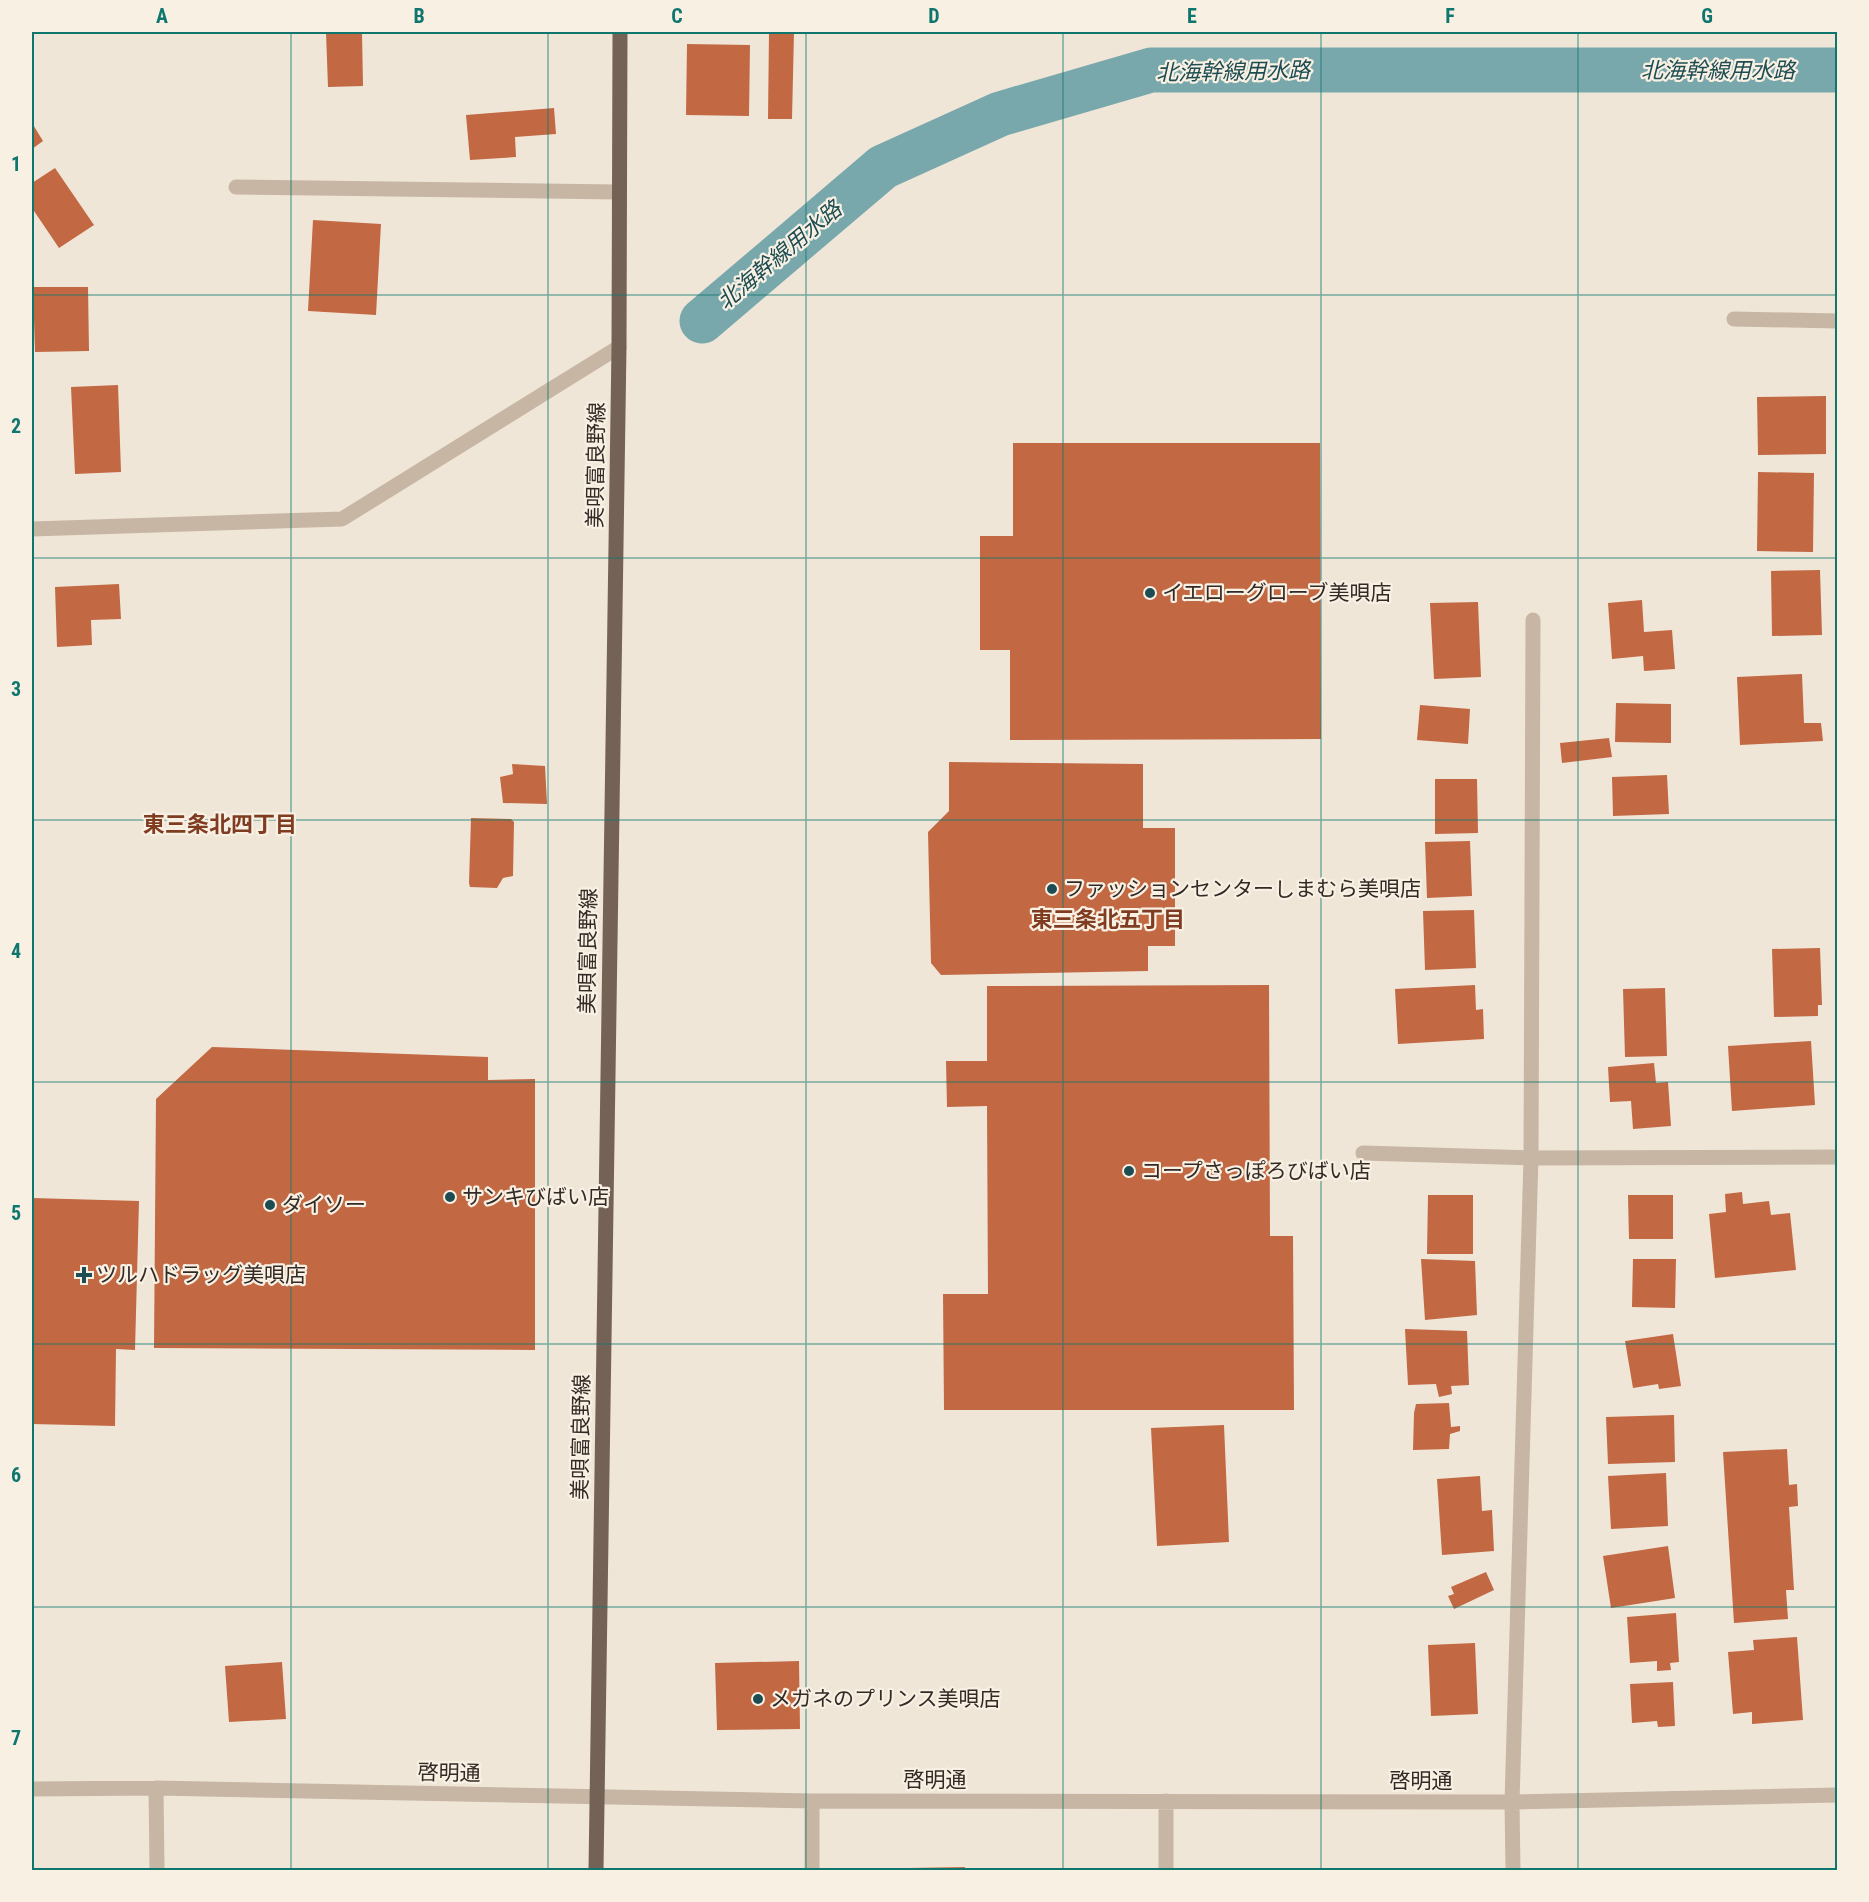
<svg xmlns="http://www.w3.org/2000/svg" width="1869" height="1902" font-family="'Roboto Condensed','Noto Sans JP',sans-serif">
<rect width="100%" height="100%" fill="#f0e6d8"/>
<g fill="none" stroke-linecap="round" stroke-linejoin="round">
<path stroke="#78a7ac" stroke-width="45" d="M702,321l181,-154 117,-53 151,-44h687"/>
</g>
<path fill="#c26843" d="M326,32h36l1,54 -35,1z
M769,32h25l-2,87h-24z
M687,44l63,1 -1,71 -63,-1z
M554,108l2,26 -41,3 1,20 -46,3 -4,-45z
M32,123l11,18 -11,8z
M55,168l39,57 -35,23 -27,-40v-25z
M313,220l68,4 -5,91 -68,-4z
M33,287h55l1,64 -54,1z
M118,385l3,87 -46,2 -4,-87z
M1826,396v58l-68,1 -1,-58z
M1013,443h307l1,296 -311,1v-90h-30v-114h33z
M1758,472l56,1 -1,79 -56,-1z
M1820,570l2,65 -50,1 -1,-65z
M119,584l2,35 -30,1 1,25 -35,2 -2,-60z
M1642,600l2,32 28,-2 3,39 -31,2 -1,-15 -31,3 -4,-56z
M1478,602l3,75 -47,2 -4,-76z
M1802,674l2,49h17l2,18 -83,4 -3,-68z
M1616,703l55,1v39l-56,-1z
M1420,705l50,4 -2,35 -51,-4z
M1609,738l3,19 -50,6 -2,-20z
M949,762l194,2v64h32v118h-27v25l-207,4 -10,-12 -3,-131 21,-21z
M512,764l33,2 2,38 -44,-1 -3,-26 13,-3z
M1667,775l2,39 -56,2 -1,-39z
M1435,779h42l1,54 -43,1z
M471,818l40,1 3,3 -1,54 -10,2 -6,10 -27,-1 -1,-4z
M1470,841l2,55 -45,2 -2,-56z
M1474,910l2,58 -51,2 -2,-59z
M1820,948l2,57h-4v11l-44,1 -2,-68z
M1269,985l1,251h23l1,174h-350l-1,-116h45l-1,-188 -40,1 -1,-46h41v-75z
M1475,985l1,25 7,-1 1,30 -86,5 -3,-55z
M1665,988l2,68 -42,1 -2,-68z
M1811,1041l4,64 -83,6 -4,-65z
M212,1047l276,10v23l47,-1v271l-381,-2 2,-249z
M1654,1063l2,20 12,-1 3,44 -38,3 -2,-28 -21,1 -2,-35z
M1742,1192l1,12 26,-3 2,14 19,-2 6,57 -81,8 -6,-64 17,-2 -1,-18z
M1428,1195h45v59h-46z
M1628,1195h45v44h-44z
M32,1198l107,3 -4,149 -19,-1 -1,77 -83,-2z
M1421,1259l54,2 2,54 -52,5z
M1633,1259h43l-1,49 -43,-1z
M1405,1329l62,2 2,54 -18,1 1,8 -13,3 -3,-13 -28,1z
M1673,1334l8,52 -22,3 -1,-5 -25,4 -8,-47z
M1449,1403l2,24 9,-1v5l-10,3 -1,15 -36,1 1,-37 2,-9z
M1674,1415l1,47 -67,2 -2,-47z
M1224,1425l5,117 -72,4 -6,-118z
M1787,1449l2,36 8,-1 1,22 -9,1 5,83h-8l2,29 -54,4 -11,-171z
M1666,1473l2,53 -57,3 -3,-53z
M1480,1476l2,35 10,-1 2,41 -52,4 -5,-76z
M1668,1546l7,52 -64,10 -8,-52z
M1486,1572l8,18 -40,19 -6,-13 6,-2 -3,-7z
M1676,1613l3,49 -9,1 1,7 -14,1v-10l-27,2 -3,-46z
M1797,1637l6,83 -51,4v-12l-19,2 -5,-62 26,-2 -1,-10z
M1475,1643l3,71 -47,2 -3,-71z
M799,1661l1,68 -83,1 -2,-67z
M282,1662l4,57 -57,3 -4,-56z
M1673,1682l2,44 -17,1 -1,-6 -25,2 -2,-39z
M965,1867v3h-57v-2z"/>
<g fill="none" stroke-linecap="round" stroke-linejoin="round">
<path stroke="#c7b6a4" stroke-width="15" d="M236,187l383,5
M1734,319l104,2
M32,529l310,-10 277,-172
M1363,1153l168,5 307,-1
M156,1788l1,82
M32,1789l124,-1 656,13 700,1 326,-7
M812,1801v69
M1166,1801v69
M1513,1870l-1,-68 19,-644 2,-538"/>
<path stroke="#756257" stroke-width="15" d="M596,1870l23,-1523 1,-315"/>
</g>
<path fill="none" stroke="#0f766e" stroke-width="1.5" stroke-opacity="0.55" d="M291,32v1838M548,32v1838M806,32v1838M1063,32v1838M1321,32v1838M1578,32v1838M32,295h1806M32,558h1806M32,820h1806M32,1082h1806M32,1344h1806M32,1607h1806"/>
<g fill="#1d4d53" stroke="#f8f0e3" stroke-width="2">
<circle cx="1150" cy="593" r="6"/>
<circle cx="1052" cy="889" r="6"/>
<circle cx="1129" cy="1171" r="6"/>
<circle cx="450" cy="1197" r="6"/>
<circle cx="270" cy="1205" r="6"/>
<path d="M81 1266h6v6h6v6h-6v6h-6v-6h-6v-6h6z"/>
<circle cx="758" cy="1699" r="6"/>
</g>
<g text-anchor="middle" stroke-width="4.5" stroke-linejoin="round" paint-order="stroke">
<g font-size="21" fill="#332a26" stroke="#f8f0e3">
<text transform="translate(596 465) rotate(-89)" y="7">美唄富良野線</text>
<text transform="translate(588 951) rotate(-89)" y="7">美唄富良野線</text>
<text transform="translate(581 1437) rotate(-89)" y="7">美唄富良野線</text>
<text transform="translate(449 1773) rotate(1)" y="7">啓明通</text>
<text x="935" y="1787">啓明通</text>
<text x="1421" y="1788">啓明通</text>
</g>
<g font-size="21" fill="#332a26" stroke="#f8f0e3" text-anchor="start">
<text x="1162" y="600">イエローグローブ美唄店</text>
<text x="1064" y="896">ファッションセンターしまむら美唄店</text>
<text x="1141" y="1178">コープさっぽろびばい店</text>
<text x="462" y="1204">サンキびばい店</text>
<text x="282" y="1212">ダイソー</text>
<text x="96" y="1282">ツルハドラッグ美唄店</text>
<text x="770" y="1706">メガネのプリンス美唄店</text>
</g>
<g font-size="22" font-style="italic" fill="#1d4d53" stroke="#f8f0e3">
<text x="1718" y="78">北海幹線用水路</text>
<text transform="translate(1233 71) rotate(-1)" y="8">北海幹線用水路</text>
<text transform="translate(779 255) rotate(-40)" y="8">北海幹線用水路</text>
</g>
<g font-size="22" font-weight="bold" fill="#7f3c21" stroke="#f8f0e3">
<text x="220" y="832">東三条北四丁目</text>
<text x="1108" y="927">東三条北五丁目</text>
</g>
</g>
<rect width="1869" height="1902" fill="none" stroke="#f8f0e3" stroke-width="66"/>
<rect x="33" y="33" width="1803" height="1836" fill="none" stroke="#0f766e" stroke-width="2"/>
<g font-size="20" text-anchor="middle" font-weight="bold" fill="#0f766e">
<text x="162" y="23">A</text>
<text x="419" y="23">B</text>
<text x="677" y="23">C</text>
<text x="934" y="23">D</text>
<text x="1192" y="23">E</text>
<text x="1450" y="23">F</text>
<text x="1707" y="23">G</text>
<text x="16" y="171">1</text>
<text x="16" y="433">2</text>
<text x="16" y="696">3</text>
<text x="16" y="958">4</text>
<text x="16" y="1220">5</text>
<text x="16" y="1482">6</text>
<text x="16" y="1745">7</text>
</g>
</svg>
